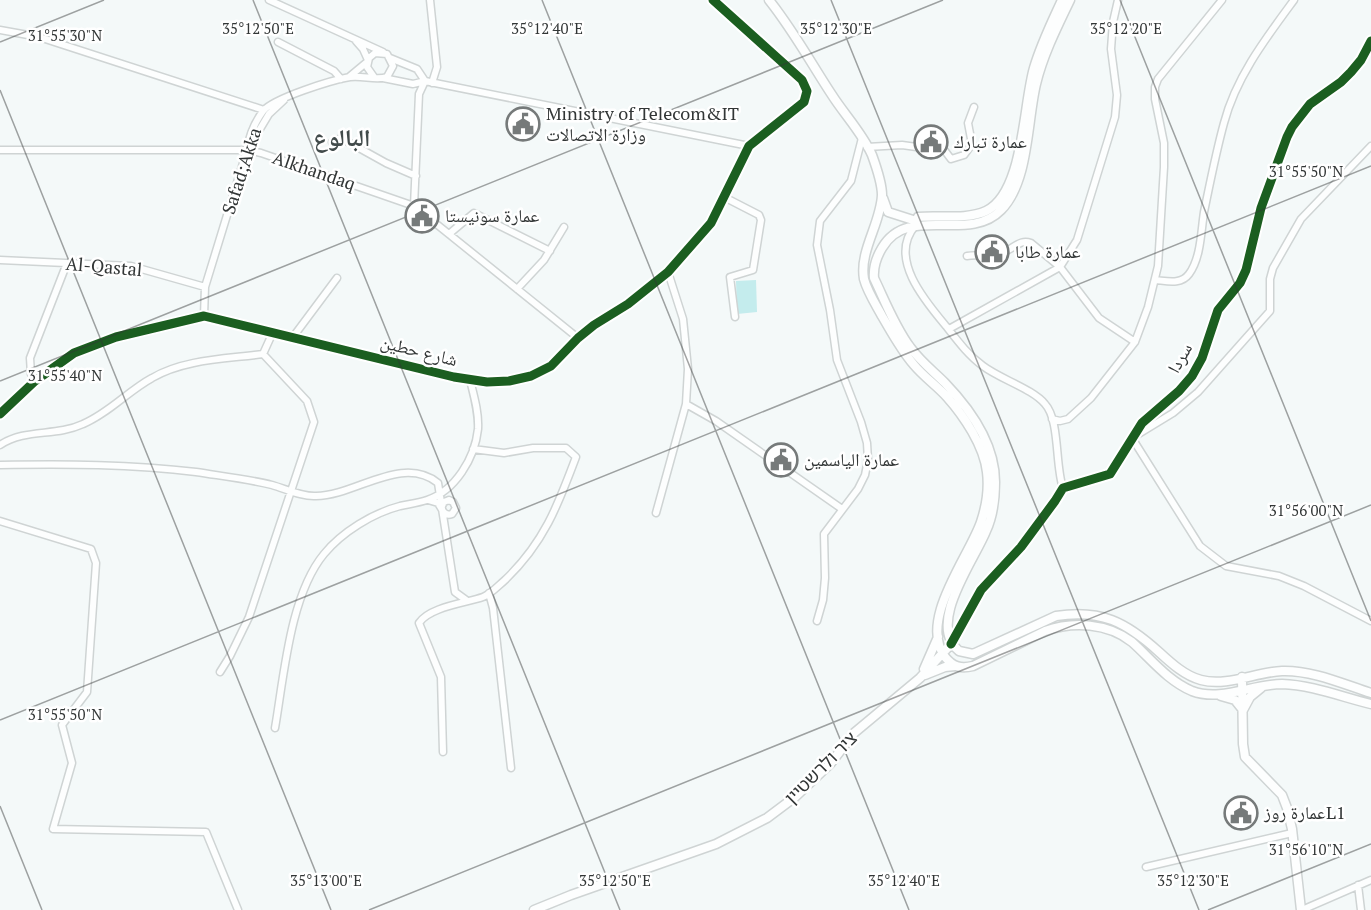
<svg xmlns="http://www.w3.org/2000/svg" width="1371" height="910" font-family="'PT Serif','Noto Naskh Arabic','Noto Sans Hebrew',serif">
<rect width="100%" height="100%" fill="#f4f9f9"/>
<path fill="#c4eced" d="M756,280l1,32 -20,2 -1,-33z"/>
<g fill="none" stroke-linecap="round" stroke-linejoin="round">
<g stroke="#cfd4d4" stroke-width="9">
<path id="street" d="M269,0l114,52
M430,0l7,67 -5,16
M0,30l39,7 225,73
M356,41l7,8 5,11
M278,42l56,29 7,8
M390,58l27,11 8,12
M349,77l18,-15
M383,78l30,6 12,-3 324,65
M332,142l9,-4 45,25 30,13
M1371,146l-70,73 -28,49 -3,11v32l-72,81 -25,21 -41,25 68,108 26,20 53,10 25,10 67,35
M867,147l35,-2 43,6 6,8 13,-4 8,-11 -4,-21 6,-16
M248,149l21,-35 15,-14
M0,150h247l14,3 153,53 164,132
M724,197l35,18 2,5 -8,50 -23,7 5,40
M414,206l5,-112 6,-13
M915,226c-27,32 10,75 31,100 11,14 22,29 37,40 17,13 50,23 62,38 15,16 10,62 18,84
M449,234l25,-21 76,38
M967,256c12,-1 25,-1 36,-4 11,-3 16,-13 28,-9l29,24 39,51 36,24
M0,260l131,6 74,21
M1155,280c12,1 26,5 34,-6 12,-16 12,-43 15,-62 6,-29 12,-60 20,-89 12,-46 42,-85 70,-123
M517,289l27,-29 20,-33
M204,316l1,-29 42,-137c2,-14 8,-28 16,-39 11,-13 69,-31 87,-34 12,-2 26,4 37,0l6,-11 -6,-12 -12,-1 -6,5 -2,9 7,10
M949,329l111,-62 17,-27 38,-123 2,-22 -6,-46 2,-27 5,-22
M293,337l44,-59
M35,381l-4,-7 -1,-16 37,-95
M686,404l30,17 126,88
M0,414l35,-33 39,-28 42,-16 88,-21 250,61 33,5 22,-1 22,-5 20,-10 27,-28 16,-13 34,-21 40,-32 43,-49 38,-77 55,-44 3,-11 -5,-11 -89,-80
M1052,419l8,2 8,-2 23,-21 44,-56 13,-35 10,-41 6,-99v-24l-9,-44v-12l3,-8 64,-79
M0,445c26,-17 55,-8 83,-21 26,-11 45,-33 69,-46 32,-19 75,-19 111,-24l10,-22
M0,465c66,-1 131,-1 196,7 25,4 52,7 76,13 14,4 30,12 44,11 39,0 86,-42 122,-13l17,109 11,8
M428,500l10,3c4,6 6,14 14,11l4,-6 -3,-6 -4,-2 -5,2 -3,6
M656,513l30,-109 2,-35 -5,-50 -15,-47
M0,521l91,28 5,14 -9,129 -25,33 10,38 -19,66 153,3 32,78
M489,593l4,15 18,160
M817,621l6,-21 2,-22 -1,-44 34,-45 7,-14 3,-15 -1,-17 -6,-21 -24,-62 -7,-50 -13,-65 3,-24 31,-40 11,-43
M220,672l10,-16 19,-39 65,-195 -7,-21 -44,-47
M275,728c9,-52 15,-133 49,-174 18,-22 49,-41 76,-48 9,-2 18,-3 27,-6 28,-9 48,-42 51,-71 1,-16 -4,-33 -8,-49
M443,752l-2,-75 -22,-54c10,-16 47,-20 64,-26 8,-3 15,-11 22,-17 39,-37 53,-75 71,-123l-10,-9h-33l-29,5 -31,-4
M1146,867l146,-34
M1358,885l3,25
M1302,910l69,-30"/>
</g>
<g stroke="#cfd4d4" stroke-width="11">
<path id="secondary" d="M769,0c24,30 42,63 63,95 12,19 31,39 40,60 4,11 10,29 10,40 -1,28 -23,56 -18,84 3,12 12,26 18,37 10,17 19,34 32,49 10,12 22,20 33,32 17,19 37,49 40,75 2,16 -1,35 -6,50 -12,35 -63,98 -36,135 8,10 16,12 28,9l72,-35c28,-10 63,-8 87,11 19,17 36,39 60,49 29,11 60,-7 90,-7 30,1 60,13 89,20
M1070,0c-13,27 -27,55 -34,84 -9,37 -7,98 -35,126 -33,34 -93,-7 -119,38 -6,10 -9,19 -8,30 11,23 21,49 36,69 10,14 23,24 35,36 25,26 50,61 50,99 0,17 -2,34 -9,49 -12,30 -60,93 -27,120l14,3 83,-38c45,-7 70,6 103,36 12,11 26,24 42,28 26,7 55,-8 81,-9 30,-1 61,13 89,22
M883,198l5,14 25,8 2,5 3,-8c21,-2 48,3 68,-6 38,-18 37,-106 48,-143 7,-24 18,-46 28,-68
M924,669l14,-32
M925,675l20,-8 10,-1
M1242,677l1,67 2,13 37,38 5,13 5,21 9,81
M1221,696l14,4 8,10 7,-13 11,-9
M534,910l37,-15 145,-51 51,-26 28,-21 36,-34 23,-30 66,-55 31,-34 30,-54 40,-43 34,-46 8,-13 47,-14 32,-51 37,-32 13,-15 10,-18 16,-48 22,-27 6,-13 15,-62 26,-71 5,-10 18,-23 31,-22 10,-10 10,-12 10,-19"/>
</g>
<use href="#street" stroke="#fdfefe" stroke-width="6"/>
<use href="#secondary" stroke="#fdfefe" stroke-width="8"/>
<g stroke="#fff" stroke-width="13">
<path id="cycleway" d="M0,414l35,-33 39,-28 42,-16 88,-21 250,61 33,5 22,-1 22,-5 20,-10 27,-28 16,-13 34,-21 40,-32 43,-49 38,-77 55,-44 3,-11 -5,-11 -89,-80
M951,644l30,-54 40,-43 34,-46 8,-13 47,-14 32,-51 37,-32 13,-15 10,-18 16,-48 22,-27 6,-13 15,-62 26,-71 5,-10 18,-23 31,-22 10,-10 10,-12 10,-19"/>
</g>
<use href="#cycleway" stroke="#1b5e20" stroke-width="9"/>
</g>
<path fill="none" stroke="#323636" stroke-width="1.5" stroke-opacity="0.45" d="M253,0l367,910M542,0l367,910M831,0l368,910M1120,0l251,621M0,42l104,-42M0,90l331,820M0,381l943,-381M0,720l1371,-554M0,806l42,104M369,910l1002,-405M1208,910l163,-66"/>
<defs>
<g id="civic-ring" transform="scale(1.725)"><circle r="9.5" fill="#fff" stroke="#767a7a" stroke-width="1.5"/><path d="M-.6-6.5H3V-4.5H.6V-3L4-1V1h2V6H-6V1h2V-1L-.6-3ZM-1.2 2.5V6h2.4V2.5Z" fill="#767a7a"/></g>
</defs>
<g fill-rule="evenodd">
<use href="#civic-ring" x="523" y="124"/>
<use href="#civic-ring" x="931" y="142"/>
<use href="#civic-ring" x="422" y="216"/>
<use href="#civic-ring" x="992" y="252"/>
<use href="#civic-ring" x="781" y="460"/>
<use href="#civic-ring" x="1241" y="813"/>
</g>
<g text-anchor="middle" stroke-width="5" stroke-linejoin="round" paint-order="stroke">
<g font-size="18" fill="#323636" stroke="#fff" text-anchor="start">
<text x="546" y="120">Ministry of Telecom&amp;IT<tspan x="546" dy="21">وزارة الاتصالات</tspan></text>
<text x="954" y="148">عمارة تبارك</text>
<text x="445" y="222">عمارة سونيستا</text>
<text x="1015" y="258">عمارة طابا</text>
<text x="804" y="466">عمارة الياسمين</text>
<text x="1264" y="819">عمارة روزL1</text>
</g>
<g font-size="18" fill="#323636" stroke="#fff">
<text transform="translate(242 171) rotate(-72)" y="6">Safad;Akka</text>
<text transform="translate(314 171) rotate(19)" y="6">Alkhandaq</text>
<text transform="translate(104 267) rotate(5)" y="6">Al-Qastal</text>
<text transform="translate(419 351) rotate(14)" y="6">شارع حطين</text>
<text transform="translate(1180 358) rotate(-61)" y="6">سردا</text>
<text transform="translate(821 768) rotate(-45)" y="6">ציר ולרשטיין</text>
</g>
<g font-size="24" font-weight="bold" fill="#424b4b" stroke="#fff">
<text x="342" y="146">البالوع</text>
</g>
</g>
<g font-size="15" text-anchor="middle" fill="#323636" stroke="#fff" stroke-width="5" stroke-linejoin="round" paint-order="stroke">
<text x="258" y="34">35°12'50"E</text>
<text x="547" y="34">35°12'40"E</text>
<text x="836" y="34">35°12'30"E</text>
<text x="1126" y="34">35°12'20"E</text>
<text x="65" y="41">31°55'30"N</text>
<text x="1306" y="177">31°55'50"N</text>
<text x="65" y="381">31°55'40"N</text>
<text x="1306" y="516">31°56'00"N</text>
<text x="65" y="720">31°55'50"N</text>
<text x="1306" y="855">31°56'10"N</text>
<text x="326" y="886">35°13'00"E</text>
<text x="615" y="886">35°12'50"E</text>
<text x="904" y="886">35°12'40"E</text>
<text x="1193" y="886">35°12'30"E</text>
</g>
</svg>
